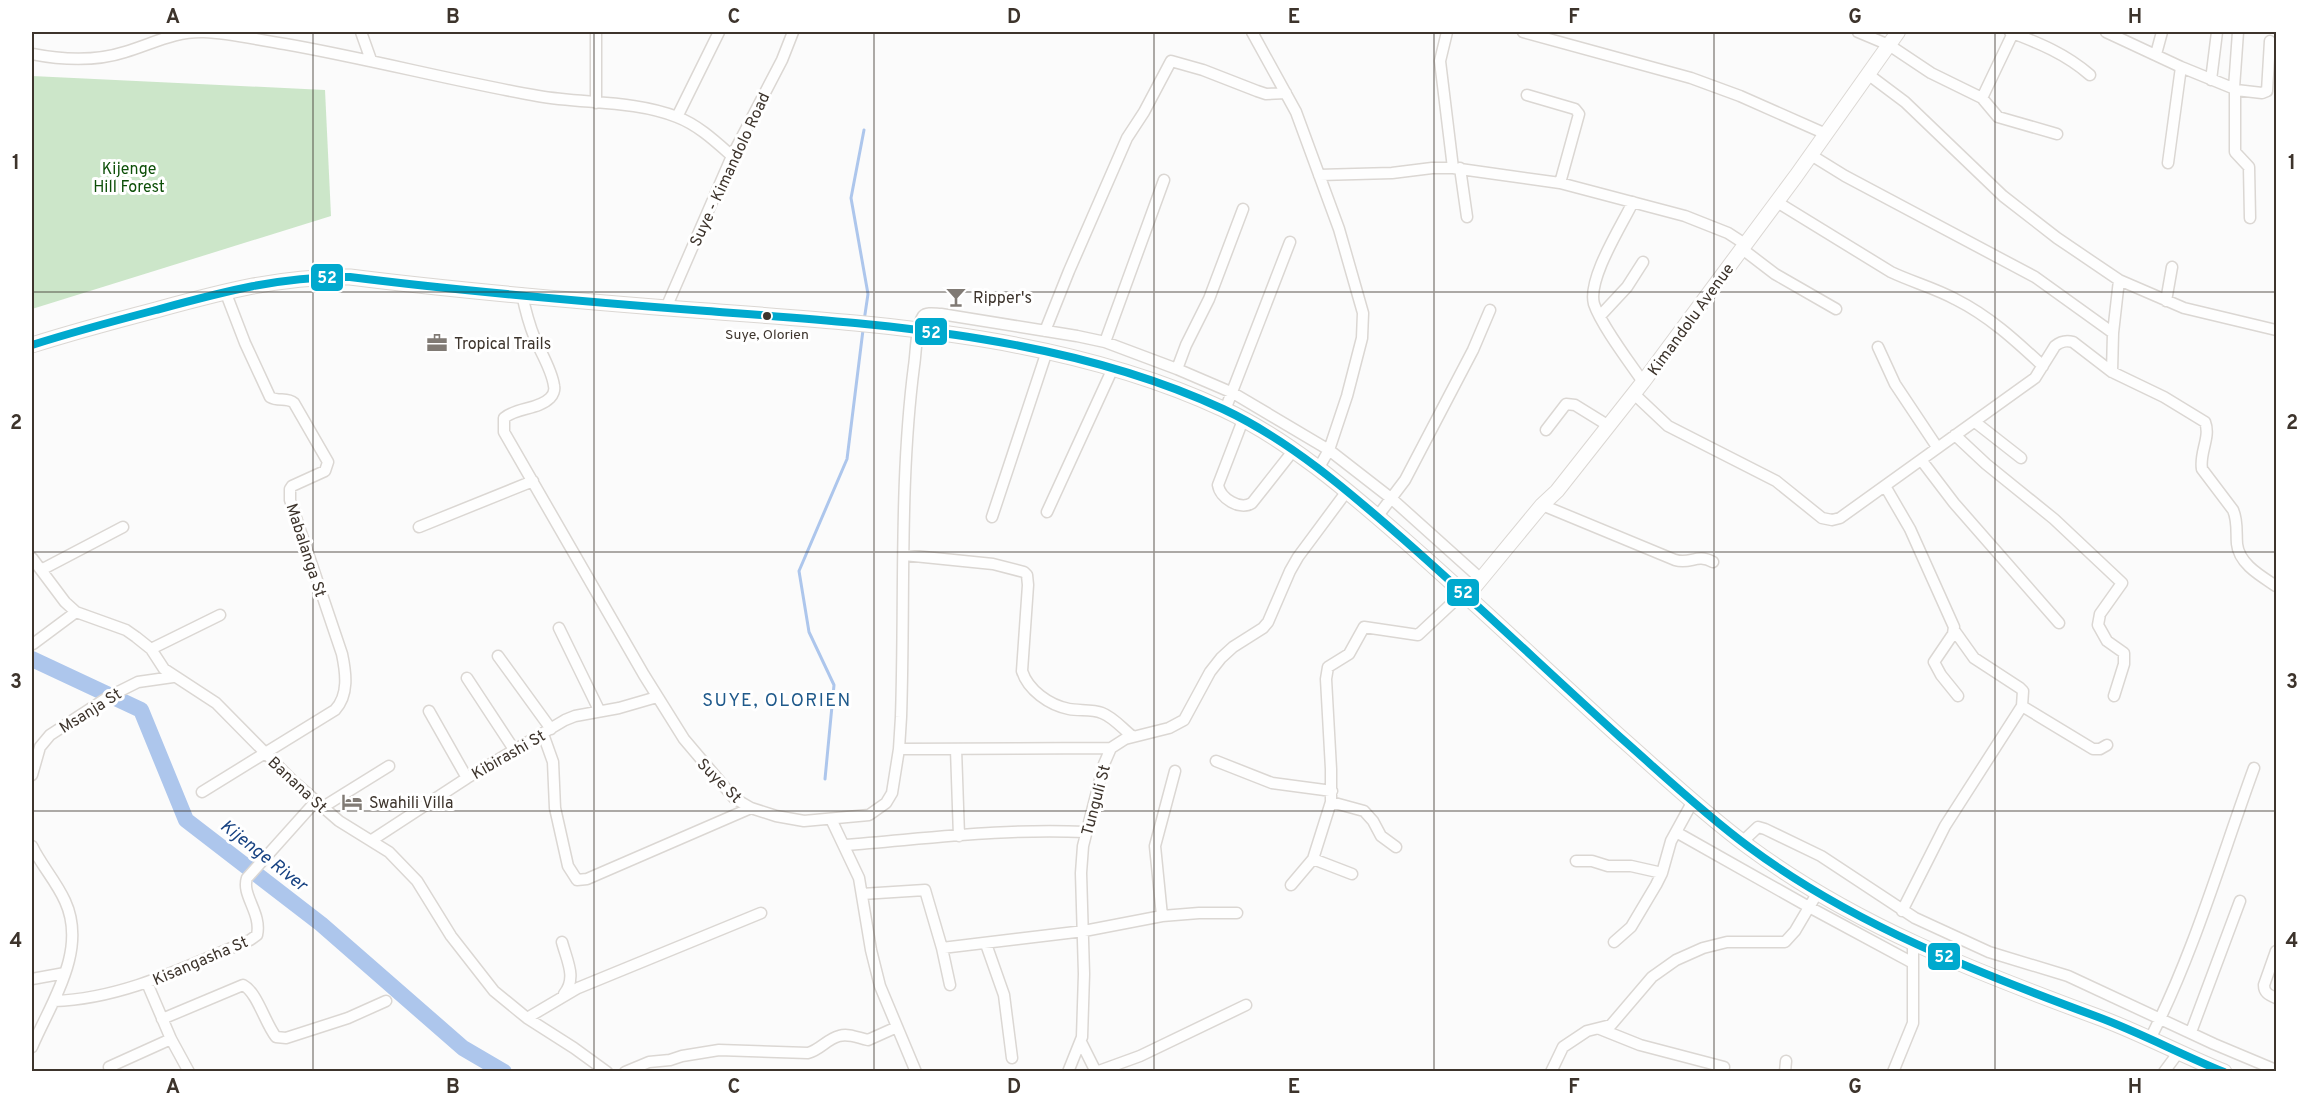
<svg xmlns="http://www.w3.org/2000/svg" width="2308" height="1103" font-family="Overpass,sans-serif">
<rect width="100%" height="100%" fill="#fbfbfb"/>
<path fill="#cce6c9" d="M32,76l293,14 6,126 -299,93z"/>
<g fill="none" stroke-linecap="round" stroke-linejoin="round">
<path stroke="#adc6ec" stroke-width="3" d="M864,130l-13,68 17,96 -4,27
M825,779l9,-94 -25,-53 -10,-61 48,-112 16,-129"/>
<path stroke="#adc6ec" stroke-width="16" d="M32,659l109,51 45,110 135,104 142,124 41,24"/>
<g stroke="#dbd7d3" stroke-width="13">
<path id="minor" d="M361,32l10,28
M1252,32l44,80 43,117 24,84 -1,25 -15,58 -18,54 -11,19
M1447,32l-7,29 13,107
M1523,32l168,46 49,18 86,38
M1858,32l31,13 42,28 51,25 16,19 59,17
M2010,32c29,11 56,22 80,43
M2106,32l75,35 54,22v63l14,15 1,51
M32,54c31,6 62,8 93,-2 27,-8 50,-21 79,-20 27,1 54,8 81,12 85,15 168,37 253,52 45,8 96,4 139,21 21,8 38,24 55,39
M2156,54l6,-22
M1869,75l36,27 98,94 54,42 62,42 65,28 92,22
M2211,80l6,-48
M2234,88l4,-56
M2236,90l26,3 5,-2 3,-50
M1527,95l48,14 4,5 -19,69
M1982,98l31,-65
M596,103v-71
M677,117l42,-85
M1811,155l34,21 190,101 78,56
M2168,163l13,-96
M1460,168l7,49
M1319,175l73,-2 40,-5h21l107,15 125,33 43,17 17,11
M1633,202c-11,23 -46,77 -39,102 7,21 36,59 49,78
M1777,202l114,70c21,10 44,16 64,27 34,17 60,41 88,67
M1741,248l34,26 61,35
M522,294c3,15 7,30 13,45 6,14 17,31 19,47 1,4 -1,9 -4,12 -12,12 -33,9 -46,20v14l140,243 40,64 50,59 17,10 25,8 28,5 65,-6 17,-12 6,-10 7,-44 2,-32c4,-117 -2,-235 13,-351 2,-12 2,-40 9,-50 4,-4 13,-2 18,-2l136,22 28,6 72,27 56,24 96,57 63,49 89,80
M2166,301l6,-34
M666,308l66,-152 50,-96 11,-28
M1600,316l27,-29 16,-25
M1045,331l24,-60 58,-133 17,-26 27,-51 32,9 54,21 9,3 20,-1
M1105,342l59,-162
M1878,347l17,37 42,63
M1177,369l9,-24 23,-46 34,-90
M2112,372l1,-39 6,-53
M1633,393l35,33 108,55 46,37 10,2 8,-2 181,-130 14,-10 20,-32c6,-5 11,-6 18,-4l39,30 52,25 41,25c6,15 -6,31 -3,47l31,41c5,11 3,23 4,34 2,20 24,32 39,42
M1225,410l65,-168
M1243,420l-25,65c2,13 22,26 34,18l41,-52
M1975,422l46,36
M1546,430l20,-26 9,1 34,21
M1955,435l31,29 68,55 68,64 -22,31 -2,11 9,16 17,12v11l-10,32
M1922,461l32,42 105,120
M1885,486l25,43 44,98 -1,7 -19,28 7,13 17,21
M1542,505l133,55c16,5 21,-7 38,2
M1047,512l66,-144
M992,517l55,-166
M1377,517l28,-37 68,-130 17,-40
M419,527l114,-46
M904,555l89,9 31,8 3,3 1,10 -6,86c6,19 27,34 47,38 10,2 23,0 33,4 11,4 21,16 30,23
M32,558l33,44 11,10 50,18 10,7 15,12 13,20 52,34 77,78 46,40 50,31 28,29 34,55 43,55 33,27 47,30 33,24
M41,570l82,-43
M559,628l40,82
M33,644l43,-32
M151,649l69,-34
M498,656l53,73
M467,678l48,73
M2022,706l71,43h7l7,-4
M429,711l38,67
M543,734l10,28 2,46 13,58 9,14 10,-1 164,-71
M899,749l212,-1
M956,749l3,87
M1216,761l56,22 60,8
M32,775l8,-28 10,-12 60,-39 28,-14 35,-5
M202,792l133,-82c14,-15 11,-37 7,-56l-52,-154v-11l2,-3 33,-15 3,-9 -34,-59c-7,-6 -16,-1 -24,-6l-25,-54 -20,-52
M1331,802l33,9 9,10 8,15 15,11
M323,807l66,-41
M831,819l28,59 12,72 9,36 36,86
M1676,832l133,75 104,56
M372,840l95,-62 98,-58 10,-4 44,-8 38,-11
M1742,842l16,-15 7,2 56,27 94,62 74,34 79,24 146,68 62,26
M844,845c80,-6 161,-17 241,-13
M32,846c9,19 24,35 33,55 23,50 -14,101 -33,146
M1313,859l39,15
M1576,861h16l16,5h23l31,7
M1291,885l22,-26 18,-57v-33l-5,-90 2,-12 21,-13 15,-27 54,8 46,-43
M862,894l63,-4 17,58 8,37
M1902,911l43,-85 77,-120 1,-15 -3,-3 -46,-30 -20,-28
M1162,916l-7,-70 20,-75
M562,942c5,19 15,36 2,52
M1614,942l17,-15 25,-42 6,-12 9,-32 22,-40
M986,944l18,51 8,63
M942,948l142,-17 78,-15 37,-3h38
M2276,951l-12,34c0,8 5,10 12,13
M32,979l33,-6
M147,983l24,56 18,33
M54,1001c69,-2 133,-35 196,-61l7,-5c5,-22 -16,-40 -10,-57l69,-77
M527,1018l51,-30 183,-75
M162,1019l81,-34c14,7 22,38 33,52l10,1 62,-20 38,-17
M1600,1029l40,16 84,22
M2191,1032l49,-131
M2150,1039c44,-86 71,-181 104,-271
M1081,1042l15,30 44,-16 106,-51
M109,1067l62,-28
M625,1072l24,-10 21,-2 12,-4 37,-6 89,3c12,-3 19,-14 31,-17 10,-3 19,2 29,4l29,-13
M1068,1072l14,-35 2,-63 -3,-101 2,-27 21,-82 7,-16 14,-9 44,-11 15,-8 26,-48 11,-14 12,-11 30,-19 5,-6 22,-51 8,-14 49,-66
M1551,1072l12,-25 24,-16 24,-6 41,-48 24,-17 27,-12 24,-6h58l10,-11 23,-39
M1785,1072l1,-11
M1893,1072l20,-49v-80
M2164,1072l14,-19"/>
</g>
<g stroke="#dbd7d3" stroke-width="16">
<path id="tertiary" d="M1467,596l75,-91 15,-14 86,-109 153,-206 102,-144"/>
</g>
<g stroke="#dbd7d3" stroke-width="17">
<path id="secondary" d="M32,345c41,-13 82,-24 124,-35 66,-18 124,-34 194,-33 119,15 238,25 357,34 172,13 357,24 516,98 66,31 124,81 179,129 74,65 145,133 218,199 42,37 83,76 129,110 105,78 227,125 349,170 43,16 84,38 126,55"/>
</g>
<use href="#minor" stroke="#fefefe" stroke-width="10"/>
<use href="#tertiary" stroke="#fefefe" stroke-width="14"/>
<use href="#secondary" stroke="#fefefe" stroke-width="15"/>
<g stroke="#fff" stroke-width="12">
<path id="bus-1" d="M32,345c41,-13 82,-24 124,-35 66,-18 124,-34 194,-33 119,15 238,25 357,34 172,13 357,24 516,98 66,31 124,81 179,129 74,65 145,133 218,199 42,37 83,76 129,110 105,78 227,125 349,170 43,16 84,38 126,55"/>
</g>
<use href="#bus-1" stroke="#00a9ce" stroke-width="8"/>
</g>
<path fill="none" stroke="#3d342c" stroke-width="1.5" stroke-opacity="0.55" d="M313,32v1040M594,32v1040M874,32v1040M1154,32v1040M1434,32v1040M1714,32v1040M1995,32v1040M32,292h2244M32,552h2244M32,811h2244"/>
<defs>
<g id="bar-bare" transform="scale(1.62)"><path d="M-6-5H6L.8 .8V4.5H3.5V6h-7V4.5H-.8V.8Z" fill="#807a74" stroke="#fff" stroke-width="2.5" paint-order="stroke"/></g>
<g id="office-bare" transform="scale(1.62)"><path d="M-6-3h4V-5.5h4V-3h4V5H-6ZM-1-4.5V-3h2v-1.5ZM-6 0V1H6V0Z" fill="#807a74" stroke="#fff" stroke-width="2.5" paint-order="stroke"/></g>
<g id="hotel-bare" transform="scale(1.62)"><path d="M-6-4.5h1.5V1H6V5H4.5V3h-9V5H-6ZM-4 0a1.8 1.8 0 1 1 3.6 0ZM.5 0V-2.5h3Q6-2.5 6 0Z" fill="#807a74" stroke="#fff" stroke-width="2.5" paint-order="stroke"/></g>
</defs>
<g fill-rule="evenodd">
<use href="#bar-bare" x="956" y="297"/>
<use href="#office-bare" x="437" y="343"/>
<use href="#hotel-bare" x="352" y="802"/>
</g>
<circle fill="#3d342c" stroke="#fff" stroke-width="2" cx="767" cy="316" r="5"/>
<g text-anchor="middle" stroke-width="6" stroke-linejoin="round" paint-order="stroke">
<g font-size="14" fill="#3d342c" stroke="#fff">
<text x="767" y="339">Suye, Olorien</text>
</g>
<g font-size="16" fill="#0d4f08" stroke="#fff">
<text x="129" y="174">Kijenge<tspan x="129" dy="18">Hill Forest</tspan></text>
</g>
<g font-size="16" fill="#3d342c" stroke="#fff">
<text transform="translate(729 169) rotate(-65)" y="6">Suye - Kimandolo Road</text>
<text transform="translate(1690 319) rotate(-54)" y="6">Kimandolu Avenue</text>
<text transform="translate(307 550) rotate(72)" y="6">Mabalanga St</text>
<text transform="translate(90 710) rotate(-32)" y="6">Msanja St</text>
<text transform="translate(508 754) rotate(-30)" y="6">Kibirashi St</text>
<text transform="translate(720 780) rotate(45)" y="6">Suye St</text>
<text transform="translate(298 784) rotate(43)" y="6">Banana St</text>
<text transform="translate(1095 800) rotate(-75)" y="6">Tunguli St</text>
<text transform="translate(200 960) rotate(-23)" y="6">Kisangasha St</text>
</g>
<g font-size="16" fill="#3d342c" stroke="#fff" text-anchor="start">
<text x="973" y="303">Ripper's</text>
<text x="454" y="349">Tropical Trails</text>
<text x="369" y="808">Swahili Villa</text>
</g>
<g font-size="18" letter-spacing="1.5" fill="#205a8b" stroke="#fff">
<text x="777" y="706">SUYE, OLORIEN</text>
</g>
<g font-size="18" font-style="italic" fill="#174282" stroke="#fff">
<text transform="translate(264 855) rotate(38)" y="6">Kijenge River</text>
</g>
</g>
<g stroke="#fff" stroke-width="2">
<rect x="310" y="263" width="34" height="29" rx="6" fill="#00a9ce"/>
<rect x="914" y="317" width="34" height="29" rx="6" fill="#00a9ce"/>
<rect x="1446" y="578" width="34" height="29" rx="6" fill="#00a9ce"/>
<rect x="1927" y="942" width="34" height="29" rx="6" fill="#00a9ce"/>
</g>
<g font-size="16" text-anchor="middle" font-weight="bold" fill="#fff">
<text x="327" y="283">52</text>
<text x="931" y="338">52</text>
<text x="1463" y="598">52</text>
<text x="1944" y="962">52</text>
</g>
<rect width="2308" height="1103" fill="none" stroke="#ffffff" stroke-width="66"/>
<rect x="33" y="33" width="2242" height="1037" fill="none" stroke="#3d342c" stroke-width="2"/>
<g font-size="20" text-anchor="middle" font-weight="bold" fill="#3d342c">
<text x="173" y="23">A</text>
<text x="453" y="23">B</text>
<text x="734" y="23">C</text>
<text x="1014" y="23">D</text>
<text x="1294" y="23">E</text>
<text x="1574" y="23">F</text>
<text x="1855" y="23">G</text>
<text x="2135" y="23">H</text>
<text x="16" y="169">1</text>
<text x="2292" y="169">1</text>
<text x="16" y="429">2</text>
<text x="2292" y="429">2</text>
<text x="16" y="688">3</text>
<text x="2292" y="688">3</text>
<text x="16" y="947">4</text>
<text x="2292" y="947">4</text>
<text x="173" y="1093">A</text>
<text x="453" y="1093">B</text>
<text x="734" y="1093">C</text>
<text x="1014" y="1093">D</text>
<text x="1294" y="1093">E</text>
<text x="1574" y="1093">F</text>
<text x="1855" y="1093">G</text>
<text x="2135" y="1093">H</text>
</g>
</svg>
